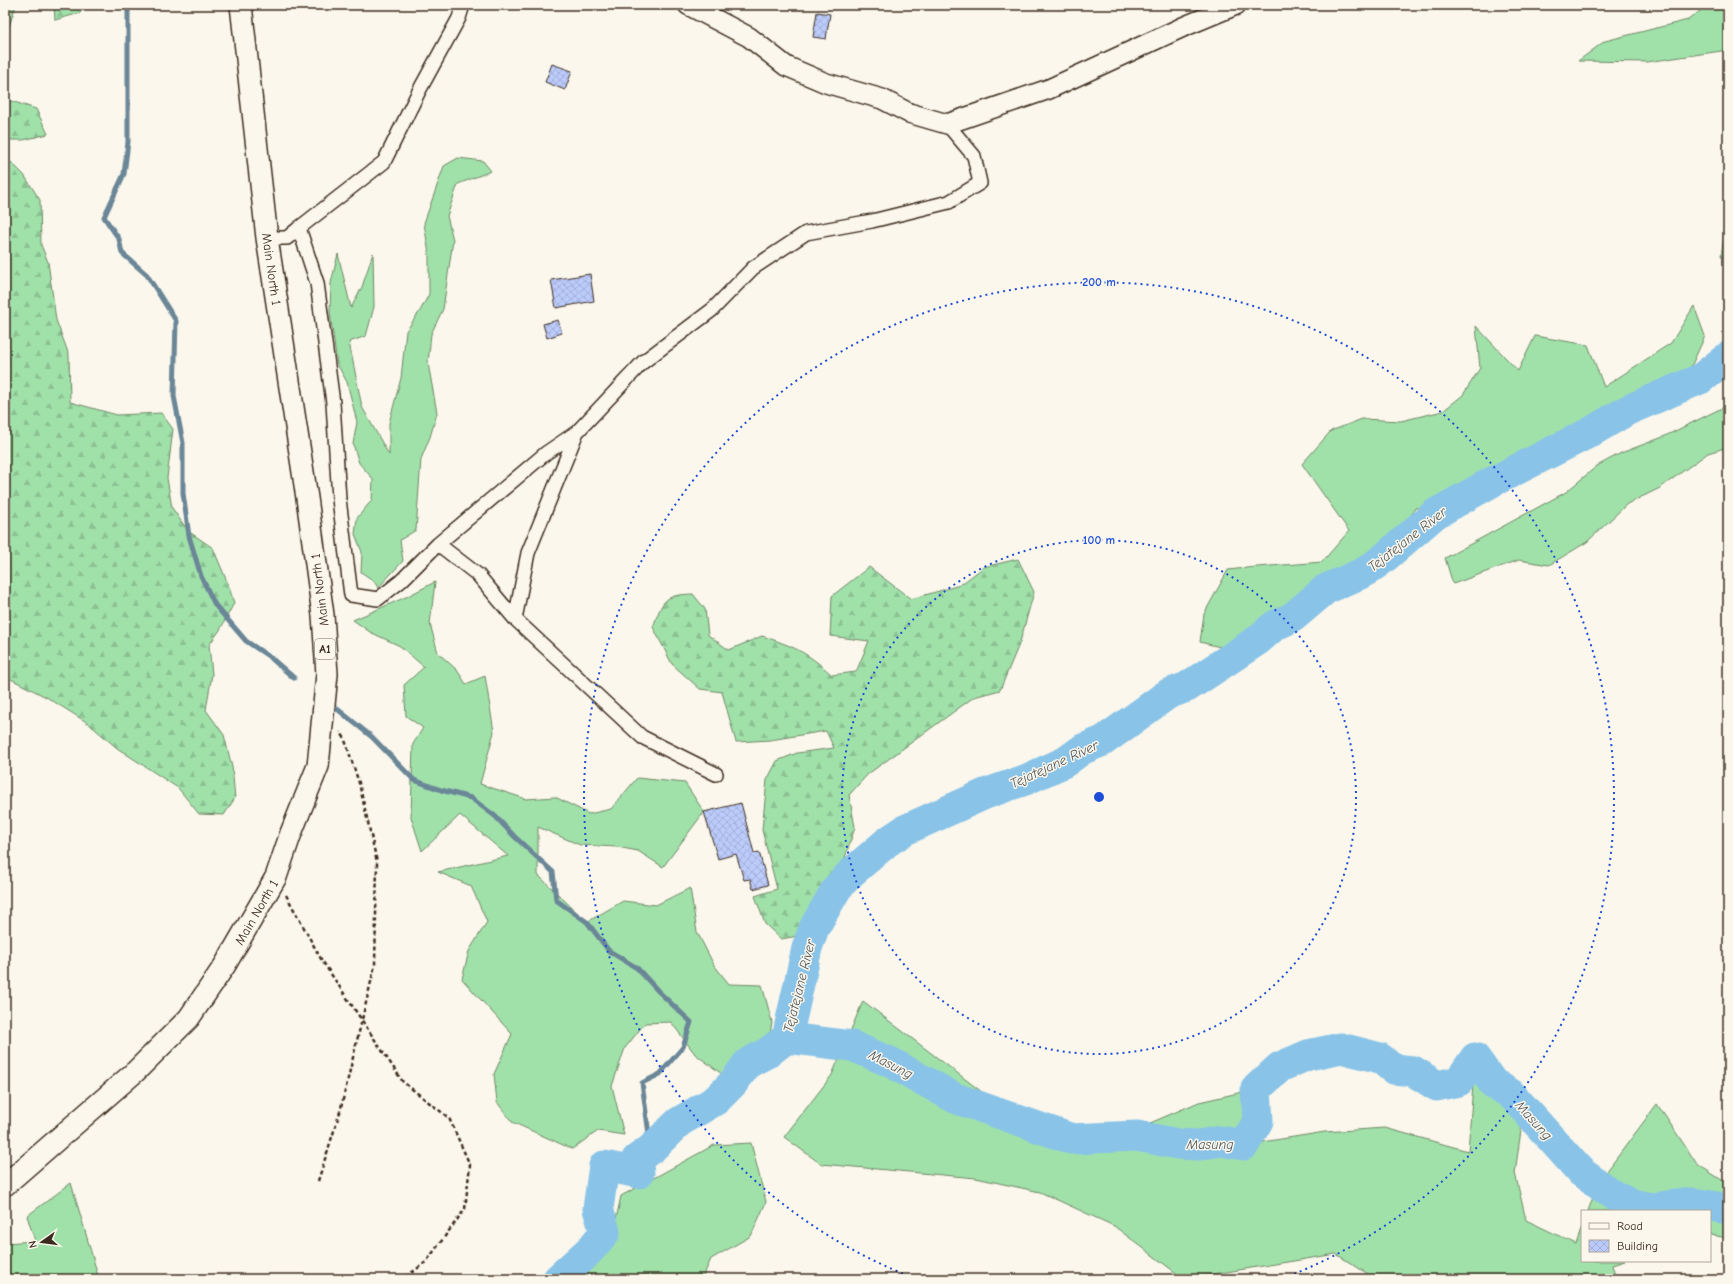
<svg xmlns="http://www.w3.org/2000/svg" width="1733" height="1284" font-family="'Comic Neue',sans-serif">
<defs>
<pattern id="forest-firs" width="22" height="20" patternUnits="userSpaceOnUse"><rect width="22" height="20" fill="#a0e1aa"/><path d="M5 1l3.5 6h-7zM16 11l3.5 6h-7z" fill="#8bc192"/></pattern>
<pattern id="building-cross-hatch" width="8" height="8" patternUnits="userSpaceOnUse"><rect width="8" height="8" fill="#bbcbfb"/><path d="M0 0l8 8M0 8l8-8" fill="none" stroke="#a2aed7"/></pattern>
</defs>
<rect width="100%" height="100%" fill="#fbf7ec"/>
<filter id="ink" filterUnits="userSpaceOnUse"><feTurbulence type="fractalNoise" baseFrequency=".025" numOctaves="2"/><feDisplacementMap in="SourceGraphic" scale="8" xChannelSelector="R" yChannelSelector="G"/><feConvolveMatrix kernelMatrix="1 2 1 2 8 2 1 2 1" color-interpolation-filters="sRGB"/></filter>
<g filter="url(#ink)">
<path fill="#a0e1aa" stroke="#6e8664" d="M1708,5h20v45l-81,12 -69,-1 27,-20 83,-21z
M458,158l25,3 8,10 -33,13 -11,32 6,24 -10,69 -12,25 -3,29 9,50 -7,24 -9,22 -5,71 -16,10 3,21 -25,27 -4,-7 -13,-9 1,-20 -7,-18 2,-16 15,-18 1,-21 -14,-16 -6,-19 4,-22 -10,-40 -10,-18 -7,-52 1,-29 7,-29 13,54 11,-21 11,-34 1,54 -8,29 -17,6 13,65 27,48v-32l12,-45 5,-47 14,-20 9,-17v-40l-5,-31 20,-57z
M1728,214v41l-7,1 6,-40z
M1694,306l11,30 -15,33 -179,104 -65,35h-31l-19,39 -31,25 -72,45 -53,35 -40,-10 4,-28 24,-44c31,-4 62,-5 94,-8l27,-31 -47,-67 29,-33 31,-12 39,2 42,-10 20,-16 17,-27 -4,-42 42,45 17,-35 53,9 16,42 67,-44z
M1728,405v42l-20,6 -48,35 -33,16 -40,38 -38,23 -30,-5 -66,24 -8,-26 121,-66 31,-26 24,-13 42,-16z
M435,582l-5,42 8,29 19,17 9,14 19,-8 9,56 -14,52 46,15 29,-2 34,17 22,-5 26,-31 48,5 19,29 -41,55 -25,-16 -21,-4 -37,-2 -42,-18v48l49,47 36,-21 33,4 34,-17 7,44 17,33 15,19 33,1 10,37 -5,31 -33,30 -39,-29 -24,-32 -26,1 -20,25 -13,38 12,49 -26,-4 -26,18 -60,-27 -15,-20 -3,-28 18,-40 -50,-55 7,-28 18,-29 -16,-36 -33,-14 70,-16 -48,-41 -38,36 -11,-34 2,-73 10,-16 -17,-12 -2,-31 20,-18 -24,-21 -30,-14 -17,-12 53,-23z
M863,1001l153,117 104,18 79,-34 57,-13 -12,56 81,-13 60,-4 83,23 7,-93 49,51 -9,64 11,47 50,24 6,-17v34h43l-13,4 4,14h-240l-40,-25 -152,25 -70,-53 -74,-34 -64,-14 -155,-14 -37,-27 48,-62z
M1657,1104l40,60 31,20v54l-18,-3v-24h-122l10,-28z
M751,1143l15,59 -15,34 -40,23 -9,20h-120l28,-32 11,-51 93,-51z
M71,1183l28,96h-94v-36l30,-2 -8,-25z"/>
<path fill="url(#forest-firs)" stroke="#6e8664" d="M5,5h11l-11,34z
M54,5h32l-6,8 -25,7z
M8,100l28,9 12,25 -25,6h-18v-37z
M5,145l1,12 18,18 16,25 1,45 7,17 8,58 13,35 1,47 47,13 44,-2 12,16 -6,49 5,30 16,23 25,17 15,36 6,19 -14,27 -11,15 3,29 -6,36 18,25 8,32 3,31 -11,17 -25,-1 -21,-26 -61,-40 -29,-25 -40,-25 -43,-22z
M1018,559l16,33 -14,50 -20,48 -26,7 -106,77 -19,21 6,32 -14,43 -14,34 -29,32 -17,3 -16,-15 -10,-28 22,-7 -15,-59 5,-50 10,-19 20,-8 37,-5 -8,-17 -56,9 -34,2 -14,-50 -22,-3 -28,-25 -19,-37c10,-27 10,-32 40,-33l12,15 3,26 21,15 33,-14c31,10 45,16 70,39l24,-3 13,-31 -39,-5 2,-40 37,-29 42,32 49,-14 24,-18z"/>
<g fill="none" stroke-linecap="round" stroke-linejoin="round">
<path stroke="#6a8697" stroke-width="5" d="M128,5v137l-4,32 -20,43 15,22 3,14 25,22 29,46 -2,75 9,47v50l6,43 12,40 14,29 31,36 25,17 23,20
M336,708l36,29 42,43 27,10 30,8 24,18 20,21 38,35 3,28 31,22 22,29 28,17 22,24 32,30 -8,25 -23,27 -18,9 9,66"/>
<path stroke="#89c3e8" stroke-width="31" d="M787,1038l65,8 38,16 65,36 117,41 65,-3 41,8 21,1 21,-4 24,4 14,-24 -2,-32 24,-22 28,-12 33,-7 39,10 13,11 20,2 24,15 22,-5 16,-23 18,25 18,11 70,78 32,23 18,9 21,4 41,-5 35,6
M558,1279l33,-30 14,-17 -7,-23 6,-43 35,7 -2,-14 14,-10 28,-27 37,-22 17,-17 15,-20 19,-10 20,-15 20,-90 7,-20 23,-40 15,-16 35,-30 18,-12 80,-36 40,-14 40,-18 18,-13 20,-8 65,-47 19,-7 71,-47 16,-14 19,-9 33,-28 39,-17 18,-13 52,-45 57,-32 97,-49 39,-23 72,-31 28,-22"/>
</g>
<path fill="url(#building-cross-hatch)" stroke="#3b2a1e" d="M817,12l13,2 -4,25 -13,-2z
M552,64l20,7 -7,19 -20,-8z
M590,274l4,27 -38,7 -5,-28z
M558,320l4,13 -15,5 -4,-14z
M741,803l13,50 5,-1 9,33 -15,4 -3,-10 -6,1 -8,-26 -18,5 -14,-47z"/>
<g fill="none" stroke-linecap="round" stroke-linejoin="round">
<g stroke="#3b2a1e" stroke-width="16">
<path id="street" d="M299,228l85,-66 35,-71 40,-73 4,-13
M267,238h20l12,-10 18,55 16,120 6,96 12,96 27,4 23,-18 37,-37 108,-91 31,-21
M438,544l40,31 37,44 127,118 74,37
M515,619l13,-66 49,-121 66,-70 69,-52 41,-42 53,-35 66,-12 77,-19 31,-19 -6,-27 -27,-32"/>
</g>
<g stroke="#3b2a1e" stroke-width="22">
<path id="secondary" d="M688,5l61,32 37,29 40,17 56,16 27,14 38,11 102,-35 134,-62 53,-22"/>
</g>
<g stroke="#3b2a1e" stroke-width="24">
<path id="primary" d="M5,1185l131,-114 53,-53 36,-53 51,-88 15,-44 27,-67 9,-92 -4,-59 -16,-117 -40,-260 -26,-233"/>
</g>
<path stroke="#3b2a1e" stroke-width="2.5" stroke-dasharray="4 3" stroke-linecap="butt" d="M286,895l35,64 82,123 46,36 21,47 -5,44 -39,53 -23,17
M318,1181l22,-69 35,-147 2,-103 -18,-79 -15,-46 -4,-5"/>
<use href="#street" stroke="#fbf7ec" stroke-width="13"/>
<use href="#secondary" stroke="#fbf7ec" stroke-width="19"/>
<use href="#primary" stroke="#fbf7ec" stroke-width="21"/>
</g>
</g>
<g fill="none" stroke="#1d4ed8" stroke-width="2" stroke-dasharray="2 4">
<circle cx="1099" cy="797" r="257"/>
<path d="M914 1278A515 515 0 1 1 1284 1278"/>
</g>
<g text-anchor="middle" stroke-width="3" stroke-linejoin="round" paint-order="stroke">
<rect fill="#fbf7ec" stroke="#75685c" stroke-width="1" x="315" y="639" width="20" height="20" rx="3"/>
<g font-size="12" font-weight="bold" fill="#3b2a1e">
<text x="325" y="653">A1</text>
</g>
<g font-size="13" fill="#3b2a1e" stroke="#fbf7ec">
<text transform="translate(272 269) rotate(82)" y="5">Main North 1</text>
<text transform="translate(319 590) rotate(-97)" y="5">Main North 1</text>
<text transform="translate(256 912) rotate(-60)" y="5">Main North 1</text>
</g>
<g font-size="14" font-style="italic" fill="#52585b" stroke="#fbf7ec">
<text transform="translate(1407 539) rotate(-38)" y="5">Tejatejane River</text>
<text transform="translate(1054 764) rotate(-25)" y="5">Tejatejane River</text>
<text transform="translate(799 986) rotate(-76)" y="5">Tejatejane River</text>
<text transform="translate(891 1064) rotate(27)" y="5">Masung</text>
<text transform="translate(1534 1120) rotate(48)" y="5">Masung</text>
<text x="1210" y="1149">Masung</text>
</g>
</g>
<circle cx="1099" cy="797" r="6" fill="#1d4ed8" stroke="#fbf7ec" stroke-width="2"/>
<g font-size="12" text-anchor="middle" font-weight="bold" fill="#1d4ed8" stroke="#fbf7ec" stroke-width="3" stroke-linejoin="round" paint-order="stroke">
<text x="1099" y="286">200 m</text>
<text x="1099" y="544">100 m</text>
</g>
<rect width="1733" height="1284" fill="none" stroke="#fbf7ec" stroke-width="20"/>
<rect x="10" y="10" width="1713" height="1264" fill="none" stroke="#3b2a1e" stroke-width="1.5" filter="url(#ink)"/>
<rect x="1581" y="1210" width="130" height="52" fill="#fbf7ec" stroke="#aea59a"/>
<rect x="1589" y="1223" width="20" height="6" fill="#fbf7ec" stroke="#aea59a"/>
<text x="1617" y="1230" font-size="12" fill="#3b2a1e">Road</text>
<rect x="1589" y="1240" width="20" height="12" fill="url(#building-cross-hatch)" stroke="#aea59a"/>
<text x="1617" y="1250" font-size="12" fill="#3b2a1e">Building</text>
<g transform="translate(42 1242) rotate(256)" stroke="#fbf7ec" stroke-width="3" paint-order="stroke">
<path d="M0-3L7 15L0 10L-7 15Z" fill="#3b2a1e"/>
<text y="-6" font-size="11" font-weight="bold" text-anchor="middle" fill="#3b2a1e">N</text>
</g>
</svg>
